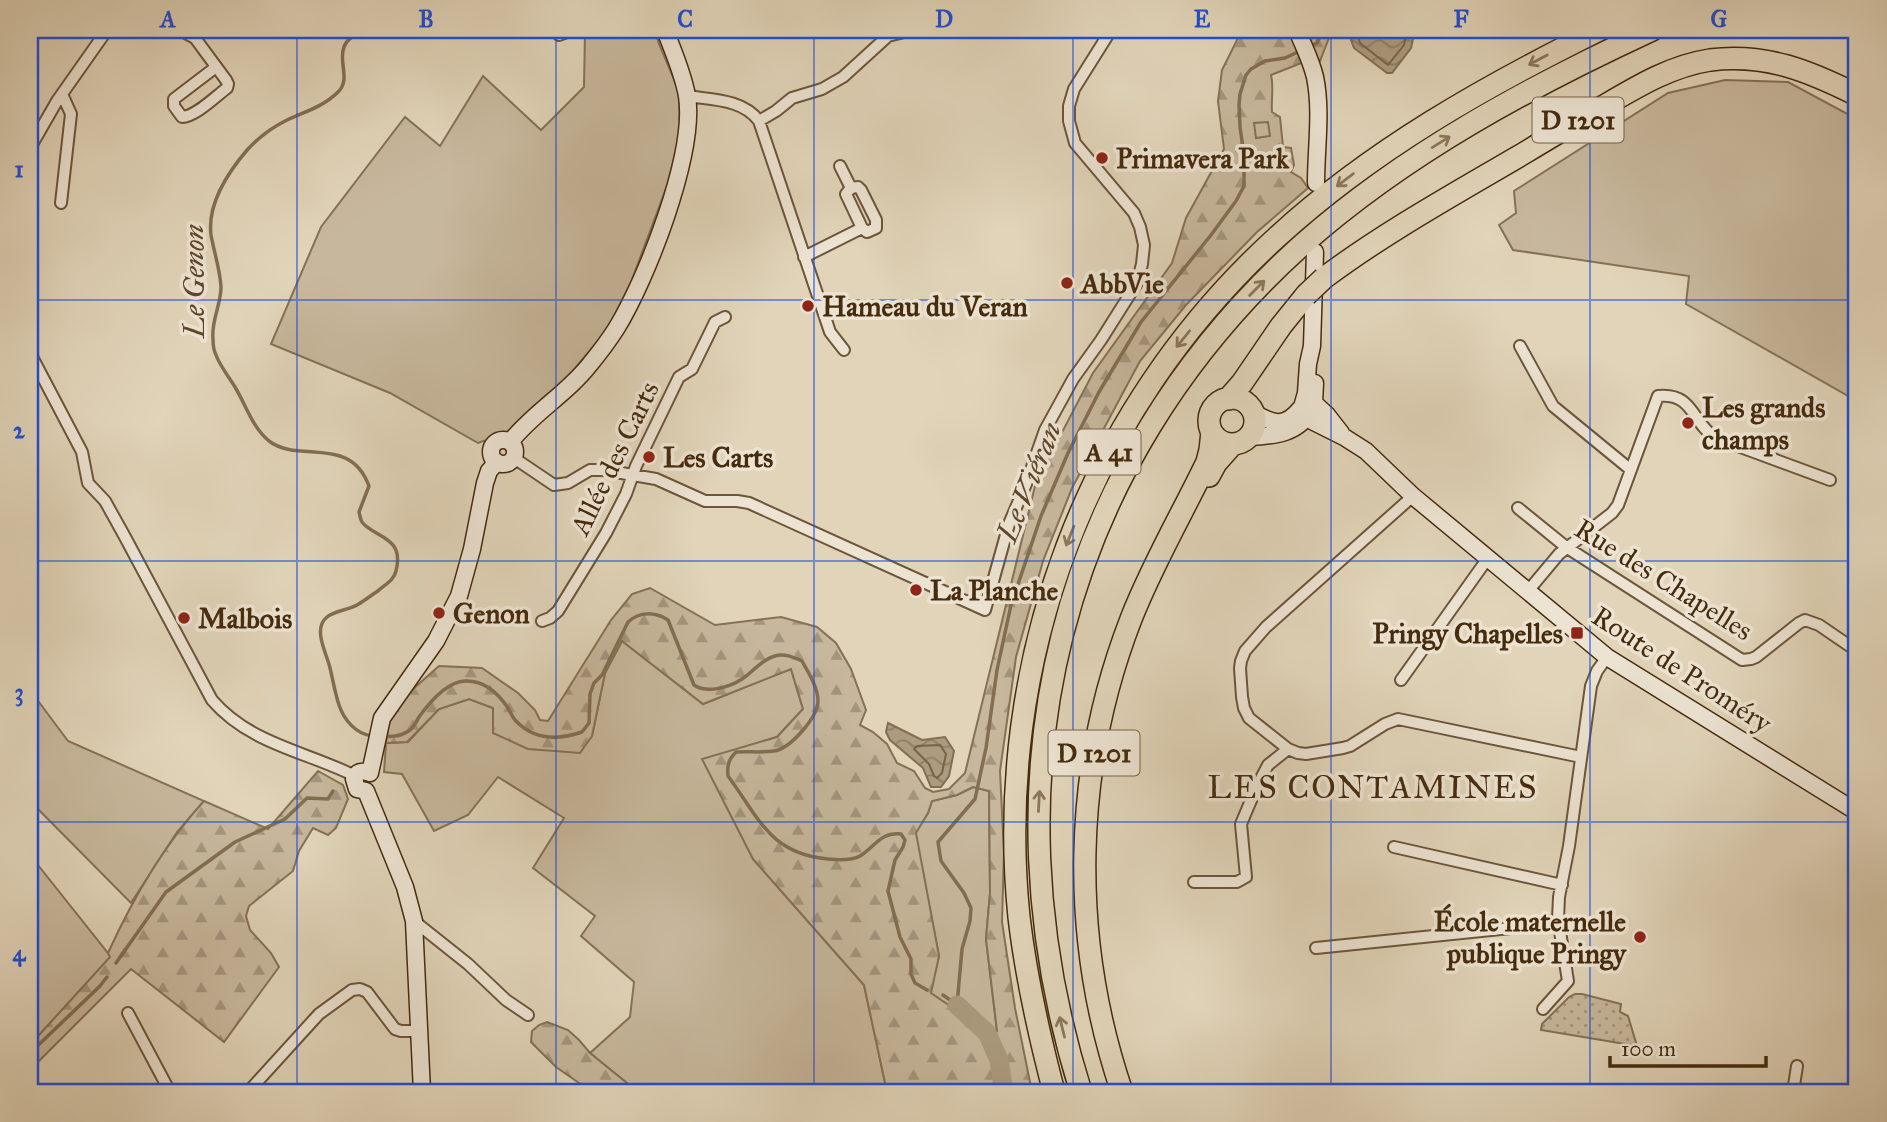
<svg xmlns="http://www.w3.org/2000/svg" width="1887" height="1122" font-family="'IM FELL Great Primer',serif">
<defs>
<pattern id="forest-firs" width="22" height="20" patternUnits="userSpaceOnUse" patternTransform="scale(1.75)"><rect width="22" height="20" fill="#c7b79c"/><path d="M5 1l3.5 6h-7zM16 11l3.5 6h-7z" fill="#a3957e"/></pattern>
<pattern id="park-tufts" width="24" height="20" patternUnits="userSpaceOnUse" patternTransform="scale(1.75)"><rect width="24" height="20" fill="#c7b79c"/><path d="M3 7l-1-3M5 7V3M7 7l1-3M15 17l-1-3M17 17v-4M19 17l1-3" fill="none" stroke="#a3957e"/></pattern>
<pattern id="garden-dots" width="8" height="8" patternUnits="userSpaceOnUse" patternTransform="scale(1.75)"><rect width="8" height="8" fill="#c7b79c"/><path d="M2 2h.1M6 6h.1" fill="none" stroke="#a3957e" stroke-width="1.8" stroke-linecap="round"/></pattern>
<pattern id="water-waves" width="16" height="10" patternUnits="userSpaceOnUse" patternTransform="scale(1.75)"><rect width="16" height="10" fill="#ac9b7f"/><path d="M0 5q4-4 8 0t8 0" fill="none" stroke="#8e7f66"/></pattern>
</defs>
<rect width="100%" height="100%" fill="#e1d4b9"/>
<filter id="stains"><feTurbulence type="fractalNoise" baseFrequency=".00286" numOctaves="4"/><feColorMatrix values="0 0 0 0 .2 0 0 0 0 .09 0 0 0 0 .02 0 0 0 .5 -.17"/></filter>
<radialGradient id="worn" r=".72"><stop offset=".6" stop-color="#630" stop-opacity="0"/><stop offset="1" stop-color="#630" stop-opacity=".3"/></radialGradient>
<path fill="#c7b79c" stroke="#867154" stroke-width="2" d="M588,30h67l4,14 20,47 1,45 -13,50 -36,96 -24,48 -50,60 -48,42 -31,11 -88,-50 -119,-49 50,-117 84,-110 35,29 43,-70 58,54 43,-43 1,-56z
M1725,80l63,2 69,37v282l-171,-97 3,-28 -176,-26 -14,-25 17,-12 -2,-22 154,-98z
M622,641l81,63 88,-35 12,40 -26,28 -74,23 50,99 111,126 23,107h-249l-48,-39 40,-36 4,-35 -53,-46 14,-20 -62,-48 31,-50 -66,-41 -30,38 -34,16 -32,-57 -18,-2 2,-29 22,-1 31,-33 30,-10 24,9 99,28 13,-63z
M30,690l38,51 136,60 -27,31 -46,71 -101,-102z
M973,787l16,4 1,102 -4,46 11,92 -25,-10 -42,-28 9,-37 -24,-123 13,-20 4,-12 25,-6z
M30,855l81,102 -81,88z"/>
<path fill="url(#forest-firs)" stroke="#867154" stroke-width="2" fill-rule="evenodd" d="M1245,30h31l2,3 16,6 10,23 -33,13c3,13 0,24 1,37l8,5 3,30 8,1 3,17 -3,7 10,6 7,10 -51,44 -71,73 -46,56 -68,127 -29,73 -27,96 -16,114 4,82 -2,69 13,86 17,84h-145l-23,-107 -111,-126 -51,-100 75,-22 26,-28 -12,-40 -88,35 -81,-63 -17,32 -13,63 -12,17 -52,-4 -35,-16v-25l-24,-9 -30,10 -32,33 -21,1 4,-26 22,-27 27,-24 43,2 36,25 17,17 5,10 8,1 63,-101 21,-26 18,-6 65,37 66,-8 36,10 19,16 15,26 15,41 -6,15 13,7 14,12 10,19 17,8 11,17 8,4 16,-3 16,-16 71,-291 57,-109 79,-110 14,-45 38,-69 -6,-48 4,-31 16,-32zM973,787l16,4 1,102 -4,46 11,92 -25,-10 -41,-28 8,-37 -23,-123 12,-20 4,-12 25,-6z
M1304,30h28l-12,31 -4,-4z
M318,771l25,14 5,14 -12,29 -8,7 -15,-7 -14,23 -6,20 -44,35 -3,10 4,14 21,23 8,14 -55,75 -93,-73 -101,101v-25l80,-88 -2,-4c25,-55 55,-107 96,-152l64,28z
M547,1022l21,8 11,10 11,13 48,39h-46l-36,-25 -25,-25 1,-11 7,-6z"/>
<path fill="url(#park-tufts)" stroke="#867154" stroke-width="2" d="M1268,122l2,14 -14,2 -2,-15z"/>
<path fill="url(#garden-dots)" stroke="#867154" stroke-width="2" d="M1575,994h7l39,10 -1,8 8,4 9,30 -96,-16 1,-6 27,-27z"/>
<path fill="url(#water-waves)" stroke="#836e51" stroke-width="2" d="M1356,30h59l-4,18 -19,25h-5l-33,-25 -3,-8z
M888,723l34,17 23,-3 9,14 -5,25 -8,11h-10l-8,-19 -33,-28 -4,-8z"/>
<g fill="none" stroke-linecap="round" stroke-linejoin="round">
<path stroke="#796346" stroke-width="2" d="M1362,30l-3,10 1,3 28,22 16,-20 3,-15
M940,745l6,9 -4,19 -5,5 -3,-2 -5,-12 -15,-15 3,-3z"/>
<path stroke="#836e51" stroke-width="3.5" d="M364,30c-7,4 -17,8 -20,17 -6,14 7,33 -6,45 -15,15 -34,20 -51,28 -14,7 -28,17 -39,29 -19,22 -41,54 -37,86 3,17 9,34 10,52 0,18 -10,34 -8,52 0,5 1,12 3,16 4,11 13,22 19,32 11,18 17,40 34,54 30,23 81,-7 100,45l-10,26c1,3 1,7 3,10 12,16 43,14 34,49 -2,9 -10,13 -17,19 -7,5 -15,11 -22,15 -9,5 -23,6 -30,12 -15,12 0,37 3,51 3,12 5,25 9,37 5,15 17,29 33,31
M1310,46l7,-3 6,-13
M384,736c8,1 18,0 26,-6 4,-3 6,-8 9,-13 10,-14 27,-35 46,-36 20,-1 33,12 43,27 3,5 5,11 9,14 19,19 42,18 65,10l7,-9 1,-29 4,-11 8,-8 26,-53c12,-11 27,-10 40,-2l26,65c13,9 36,2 48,-6 11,-7 20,-20 33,-23 9,-3 18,1 27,5 6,11 16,26 16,40 0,16 -28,48 -44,50 -13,2 -26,0 -38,1 -8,8 -9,14 -8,24 31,42 42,78 100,83 10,1 23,2 32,-3 16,-10 20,-24 41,-22l4,6 -2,7 -8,13 -7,31 12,46 11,22v15l4,9 12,7
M116,963l50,-71 69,-50 50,-23 22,-21 21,1 5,-8
M943,995l14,10
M957,1005l5,-56 8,-28 1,-13 -7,-15 -23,-32 -3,-19 37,-43 11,-51 11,-78 14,-65 30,-89 27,-63 31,-61 42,-70 70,-87 25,-34 8,-15v-31l-4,-28 -1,-22 1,-11 6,-19 5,-6 14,-8 20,-3 15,-7
M30,1053l70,-67 7,-9"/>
<path stroke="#ac9b7f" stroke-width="19" d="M957,1005l30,28 12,27 5,32"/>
<g stroke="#6d5538" stroke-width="14">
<path id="street" d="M180,30l15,8 31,42 2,4 -1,4c-12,9 -32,29 -45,29l-8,-11v-7l42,-32
M559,35l13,-5
M687,96c25,4 56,3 72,25l71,211 14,18
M759,121l17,-10 16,-13 30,-9 21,-12 45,-41 24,-6
M30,148l27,-47 50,-71
M840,166l11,22
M61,203l10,-89 -9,-20
M804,257l58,-29 5,4 9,-4v-8l-15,-30 -3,-3c-6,0 -9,2 -12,7l16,34
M1520,346l33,60 78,64
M30,353l52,99 6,31 17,18 20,36 87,163c38,44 93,51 143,76
M514,458l40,27 14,-2 22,-13h14l52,9 49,22h32l12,2 236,107 24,-86 17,-40 19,-54 28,-51 28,-39 36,-57 5,-19 2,-19 -4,-18 -6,-14 -59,-70 -6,-22v-15l5,-17 37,-59
M1413,496l-147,131 -21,24 -4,10 -1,7 2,29 2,11 5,10 39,31 10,4 8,1 37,-6 7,-2 35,-22 13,-5 183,38
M1518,508l48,39 176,113 9,-1 5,-2 43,-34 6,-3 14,5 38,26
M1528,591l31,-37 53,-41 6,-8 40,-109c36,-4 34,28 58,42l114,42
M542,621l8,-3 8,-7 48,-78 20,-39 10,-28 43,-89 13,-8 23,-47 10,-5
M1401,680l87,-122
M1394,847l168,38
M1194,882h43l9,-5 -5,-53 16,-38 11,-21 20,-16
M414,921l54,43 38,36 22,15
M1316,948l224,-23 18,-6 1,-22 10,-51 22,-160 6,-15 10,-14
M1543,1009l25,-28 -10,-62
M128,1013l42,79
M248,1092l71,-78 33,-24 8,-1 7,3 28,37 6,2h18
M1793,1092l4,-26"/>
</g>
<g stroke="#462b0d" stroke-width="19">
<path id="secondary" d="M1297,30c6,15 14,30 18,47 7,34 1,71 1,106
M1315,252l-3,94 -4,18 -2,29 -4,14 10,14 32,16 22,14 47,45 194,161 250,155
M1315,383l-1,20 13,12 14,18
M1253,412c19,12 32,16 47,-3
M1249,437c25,-1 51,-3 63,-29
M491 452a12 12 0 1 1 24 0a12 12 0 1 1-24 0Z
M511,441c23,-29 57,-48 80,-78 9,-11 18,-23 25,-34 31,-50 80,-176 71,-233 -4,-23 -14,-45 -22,-66
M370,773l12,-55 54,-77 23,-45 13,-47 13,-66 4,-12 8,-9
M366,791l39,96 9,34 8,171
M366,791l-9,-2 -3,-10c2,-7 8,-9 16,-6"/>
</g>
<g stroke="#462b0d" stroke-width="24">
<path id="highway" d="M1324,278c63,-47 134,-86 202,-126 26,-16 52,-31 78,-46 34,-20 67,-40 106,-46 56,-7 99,11 147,35
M1209 421a23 23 0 1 1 46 0a23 23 0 1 1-46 0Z
M1228,399l14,-16 39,-57 25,-31
M1209,476l7,-13 16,-18
M1054,1092c-15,-57 -28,-115 -35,-175 -26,-255 68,-507 258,-680 95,-87 207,-150 322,-207
M1081,1092c-98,-313 -25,-626 222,-848 103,-91 226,-157 349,-214
M1122,1092c-52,-153 -50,-321 9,-473 21,-54 51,-105 76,-157l3,-12 2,-18"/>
</g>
<use href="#street" stroke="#ece3d2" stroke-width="10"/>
<use href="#secondary" stroke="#ece3d2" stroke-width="16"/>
<use href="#highway" stroke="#e1d4b9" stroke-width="21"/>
<g stroke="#462b0d" stroke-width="24" stroke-linecap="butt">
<path id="highway-bridge" d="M1306,295l18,-17"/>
</g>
<use href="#highway-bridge" stroke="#e1d4b9" stroke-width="21"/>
</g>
<defs><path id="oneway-shaft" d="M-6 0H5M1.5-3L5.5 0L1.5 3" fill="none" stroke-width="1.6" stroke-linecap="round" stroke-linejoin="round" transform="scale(1.75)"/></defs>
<g stroke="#8c775a">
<use href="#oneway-shaft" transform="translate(1538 60) rotate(152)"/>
<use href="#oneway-shaft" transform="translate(1441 142) rotate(-32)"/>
<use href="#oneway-shaft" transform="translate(1345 180) rotate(143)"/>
<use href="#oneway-shaft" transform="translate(1257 288) rotate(-45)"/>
<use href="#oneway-shaft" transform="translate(1183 339) rotate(129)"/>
<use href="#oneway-shaft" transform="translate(1070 536) rotate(112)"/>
<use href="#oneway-shaft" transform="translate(1039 801) rotate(-87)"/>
<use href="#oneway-shaft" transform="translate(1062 1027) rotate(-104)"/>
</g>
<path fill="none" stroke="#1d4ed8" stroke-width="2" stroke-opacity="0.55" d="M297,30v1062M556,30v1062M814,30v1062M1073,30v1062M1331,30v1062M1590,30v1062M30,300h1827M30,561h1827M30,822h1827"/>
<g fill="#8f2418" stroke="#ece3d2" stroke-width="2.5">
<circle cx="1102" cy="158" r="7"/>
<circle cx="1067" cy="283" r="7"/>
<circle cx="808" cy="306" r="7"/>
<circle cx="1688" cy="423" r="7"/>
<circle cx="649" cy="457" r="7"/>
<circle cx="916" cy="590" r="7"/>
<circle cx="439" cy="613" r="7"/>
<circle cx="184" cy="618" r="7"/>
<rect x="1570" y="626" width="14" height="14" rx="3.5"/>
<circle cx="1640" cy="937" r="7"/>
</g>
<g text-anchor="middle" stroke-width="7" stroke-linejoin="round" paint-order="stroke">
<g fill="#ece3d2" stroke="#786248" stroke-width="2">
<rect x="1532.5" y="97.5" width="91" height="45" rx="5"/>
<rect x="1077.5" y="429.5" width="63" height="45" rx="5"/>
<rect x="1048.5" y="730.5" width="91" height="45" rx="5"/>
</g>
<g font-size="26" font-weight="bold" fill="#462b0d">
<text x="1578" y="129">D 1201</text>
<text x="1109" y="461">A 41</text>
<text x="1094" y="762">D 1201</text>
</g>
<g font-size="28" font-weight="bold" fill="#462b0d" stroke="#ece3d2" text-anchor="start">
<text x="1116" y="168">Primavera Park</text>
<text x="1081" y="293">AbbVie</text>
<text x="822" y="316">Hameau du Veran</text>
<text x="1702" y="417">Les grands<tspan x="1702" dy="32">champs</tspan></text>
<text x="663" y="467">Les Carts</text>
<text x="930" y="600">La Planche</text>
<text x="453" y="623">Genon</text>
<text x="198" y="628">Malbois</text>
<text x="1563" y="643" text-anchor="end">Pringy Chapelles</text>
<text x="1626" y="931" text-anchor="end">École maternelle<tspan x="1626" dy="32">publique Pringy</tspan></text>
</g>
<g font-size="28" fill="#462b0d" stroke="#ece3d2">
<text transform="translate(614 458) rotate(-64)" y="10">Allée des Carts</text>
<text transform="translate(1664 579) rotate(32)" y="10">Rue des Chapelles</text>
<text transform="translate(1682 669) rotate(33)" y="10">Route de Proméry</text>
</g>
<g font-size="30" font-style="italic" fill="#60472a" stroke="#ece3d2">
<text transform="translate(194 281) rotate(-90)" y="10">Le Genon</text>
<text transform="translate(1029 482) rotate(-68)" y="10">Le Viéran</text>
</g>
<g font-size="32" letter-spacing="2" fill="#462b0d" stroke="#ece3d2">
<text x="1373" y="798">LES CONTAMINES</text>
</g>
</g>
<rect width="1887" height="1122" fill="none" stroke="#e1d4b9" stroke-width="77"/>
<path d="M1610 1056v10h156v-10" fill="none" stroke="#462b0d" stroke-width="3.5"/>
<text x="1621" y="1056" font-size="21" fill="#462b0d" stroke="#ece3d2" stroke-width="5" paint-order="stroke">100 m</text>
<rect x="38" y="38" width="1810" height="1046" fill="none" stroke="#1d4ed8" stroke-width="2.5"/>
<g font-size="23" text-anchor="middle" font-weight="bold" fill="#1d4ed8">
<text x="168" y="27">A</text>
<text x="426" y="27">B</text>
<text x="685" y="27">C</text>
<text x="944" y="27">D</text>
<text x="1202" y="27">E</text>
<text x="1461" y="27">F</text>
<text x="1719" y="27">G</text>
<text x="19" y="177">1</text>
<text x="19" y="438">2</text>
<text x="19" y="700">3</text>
<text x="19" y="961">4</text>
</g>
<rect width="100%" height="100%" filter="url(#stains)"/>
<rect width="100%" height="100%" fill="url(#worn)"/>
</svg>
